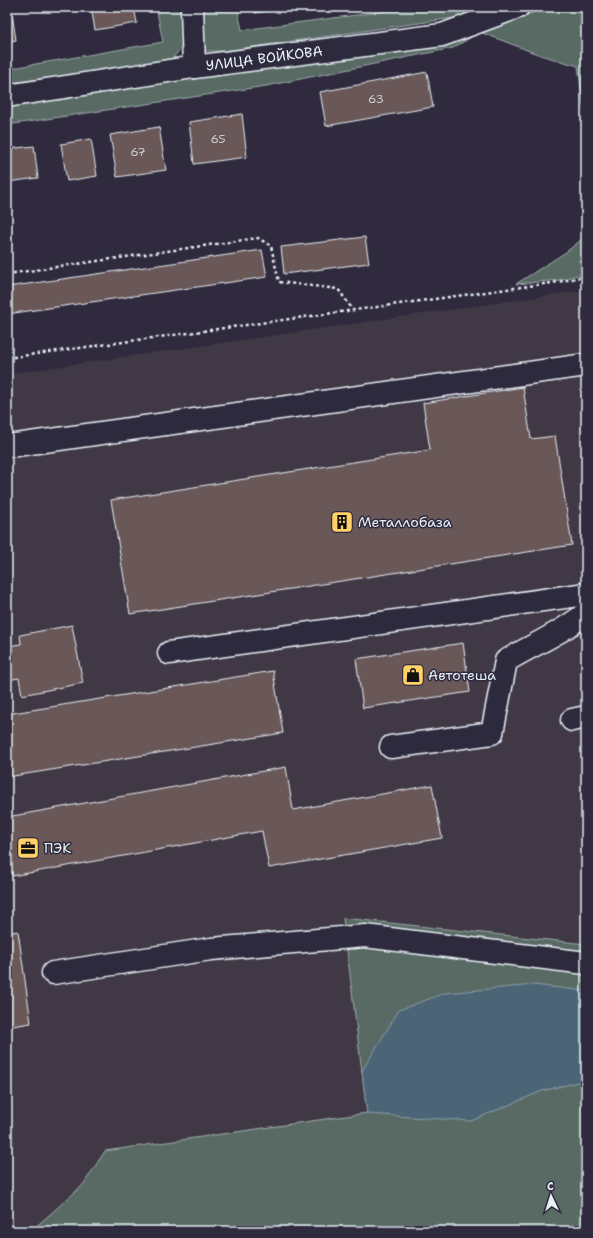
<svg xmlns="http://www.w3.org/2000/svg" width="593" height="1238" font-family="'Shantell Sans',sans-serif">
<rect width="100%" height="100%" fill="#2f2a3d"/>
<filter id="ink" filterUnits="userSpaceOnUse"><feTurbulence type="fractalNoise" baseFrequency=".025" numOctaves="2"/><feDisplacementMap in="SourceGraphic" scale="8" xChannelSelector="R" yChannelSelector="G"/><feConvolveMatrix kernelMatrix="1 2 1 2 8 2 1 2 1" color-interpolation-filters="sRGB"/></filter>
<g filter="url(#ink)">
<path fill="#413845" d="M586,290v654l-243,-26 24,196 -262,37 -22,34 -52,46h-24v-857z"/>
<path fill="#596b63" stroke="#a0aeae" d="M156,7h29l-4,41 -13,16 -161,19v-14l156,-27z
M201,7h36l5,23 175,-23h68l-17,9 -244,35h-19z
M555,7h31v120l-8,-61 -38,-11 -60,-23 -27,16 -187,38 -259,39v-19l290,-43 183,-31 63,-23z
M586,236v37l-27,7 -43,4 50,-32z
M343,918l243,26v287h-555l52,-46 22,-34 262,-38z"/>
<path fill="#4c6576" stroke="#8a9daa" d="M534,985l52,6v89l-44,11 -71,30 -104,-7 -5,-43 37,-61 46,-17z"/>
<path fill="#6b5959" stroke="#e8f1f8" d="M7,7h4l5,33 -9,2z
M91,7h43l3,16 -42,7z
M254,7h40l-39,6z
M427,72l6,35 -107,19 -6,-34z
M242,114l5,43 -53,7 -5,-42z
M159,127l7,43 -49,7 -7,-42z
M91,139l6,37 -30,5 -6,-37z
M34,146l4,32 -31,4v-33z
M365,237l4,26 -85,11 -3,-27z
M262,250l5,27 -260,37v-27z
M523,387l8,52 24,-3 17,109 -442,69 -19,-114 319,-50 -7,-47z
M72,625l11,58 -61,12 -3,-17 -12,2v-34l14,-2 -1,-9z
M463,643l7,49 -107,16 -7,-49z
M273,671l10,62 -276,44v-63z
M286,767l7,43 139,-25 10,53 -173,30 -7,-37 -250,45 -5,-27v-32z
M18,931l13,92 -24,4v-94z"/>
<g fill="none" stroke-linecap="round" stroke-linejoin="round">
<g stroke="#e8f1f8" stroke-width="25">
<g id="minor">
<path d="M192,7l2,60"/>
<path id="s1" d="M7,96l187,-29 248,-32 76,-28"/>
<path d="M7,445h9l570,-80"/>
<path d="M169,653l417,-59"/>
<path d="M572,720l14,-3"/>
<path d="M391,747l101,-14 14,-72c26,-16 56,-28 80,-48"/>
<path d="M53,973l158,-24 154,-13 221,27"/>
</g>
</g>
<path stroke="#e8f1f8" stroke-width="2.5" stroke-dasharray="3 3" stroke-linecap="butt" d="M7,274l251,-36 13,8 8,36 59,7 15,21
M7,358l551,-76 28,-6"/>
<use href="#minor" stroke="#2f2a3d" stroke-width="22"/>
</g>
</g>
<defs>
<g id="building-square" transform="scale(1.15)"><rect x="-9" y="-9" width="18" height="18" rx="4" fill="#ffd166" stroke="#2f2a3d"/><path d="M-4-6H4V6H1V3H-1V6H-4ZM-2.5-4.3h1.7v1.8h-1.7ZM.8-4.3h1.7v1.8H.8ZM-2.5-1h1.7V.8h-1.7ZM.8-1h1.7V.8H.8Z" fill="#111"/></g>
<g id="shop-square" transform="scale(1.15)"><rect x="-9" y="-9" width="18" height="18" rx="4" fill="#ffd166" stroke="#2f2a3d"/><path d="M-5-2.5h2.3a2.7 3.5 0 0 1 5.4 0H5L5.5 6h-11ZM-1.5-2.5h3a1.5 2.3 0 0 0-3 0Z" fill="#111"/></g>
<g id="office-square" transform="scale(1.15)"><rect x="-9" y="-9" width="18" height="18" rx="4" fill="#ffd166" stroke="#2f2a3d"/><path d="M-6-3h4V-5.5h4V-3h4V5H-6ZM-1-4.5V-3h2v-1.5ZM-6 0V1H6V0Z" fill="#111"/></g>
</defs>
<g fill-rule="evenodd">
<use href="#building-square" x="342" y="522"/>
<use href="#shop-square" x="413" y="675"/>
<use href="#office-square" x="28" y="848"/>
</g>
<g text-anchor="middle" stroke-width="3" stroke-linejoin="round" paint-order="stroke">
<g font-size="12" fill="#c9cbd0">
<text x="376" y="103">63</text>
<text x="218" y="143">65</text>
<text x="138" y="156">67</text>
</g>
<g font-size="14" fill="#e8f1f8" stroke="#2f2a3d">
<text dy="5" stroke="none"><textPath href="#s1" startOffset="260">УЛИЦА ВОЙКОВА</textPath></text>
</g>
<g font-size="14" fill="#e8f1f8" stroke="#2f2a3d" text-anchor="start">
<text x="358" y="527">Металлобаза</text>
<text x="428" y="680">Автотеша</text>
<text x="44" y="853">ПЭК</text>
</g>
</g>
<rect width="593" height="1238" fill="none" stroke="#2f2a3d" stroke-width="24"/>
<rect x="12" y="12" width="569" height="1214" fill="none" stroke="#e8f1f8" stroke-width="1.5" filter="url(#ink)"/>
<g transform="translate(551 1196) rotate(356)" stroke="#2f2a3d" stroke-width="3" paint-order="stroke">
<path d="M0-3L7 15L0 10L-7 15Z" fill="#e8f1f8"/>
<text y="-6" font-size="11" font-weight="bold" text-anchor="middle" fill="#e8f1f8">С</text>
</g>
</svg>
